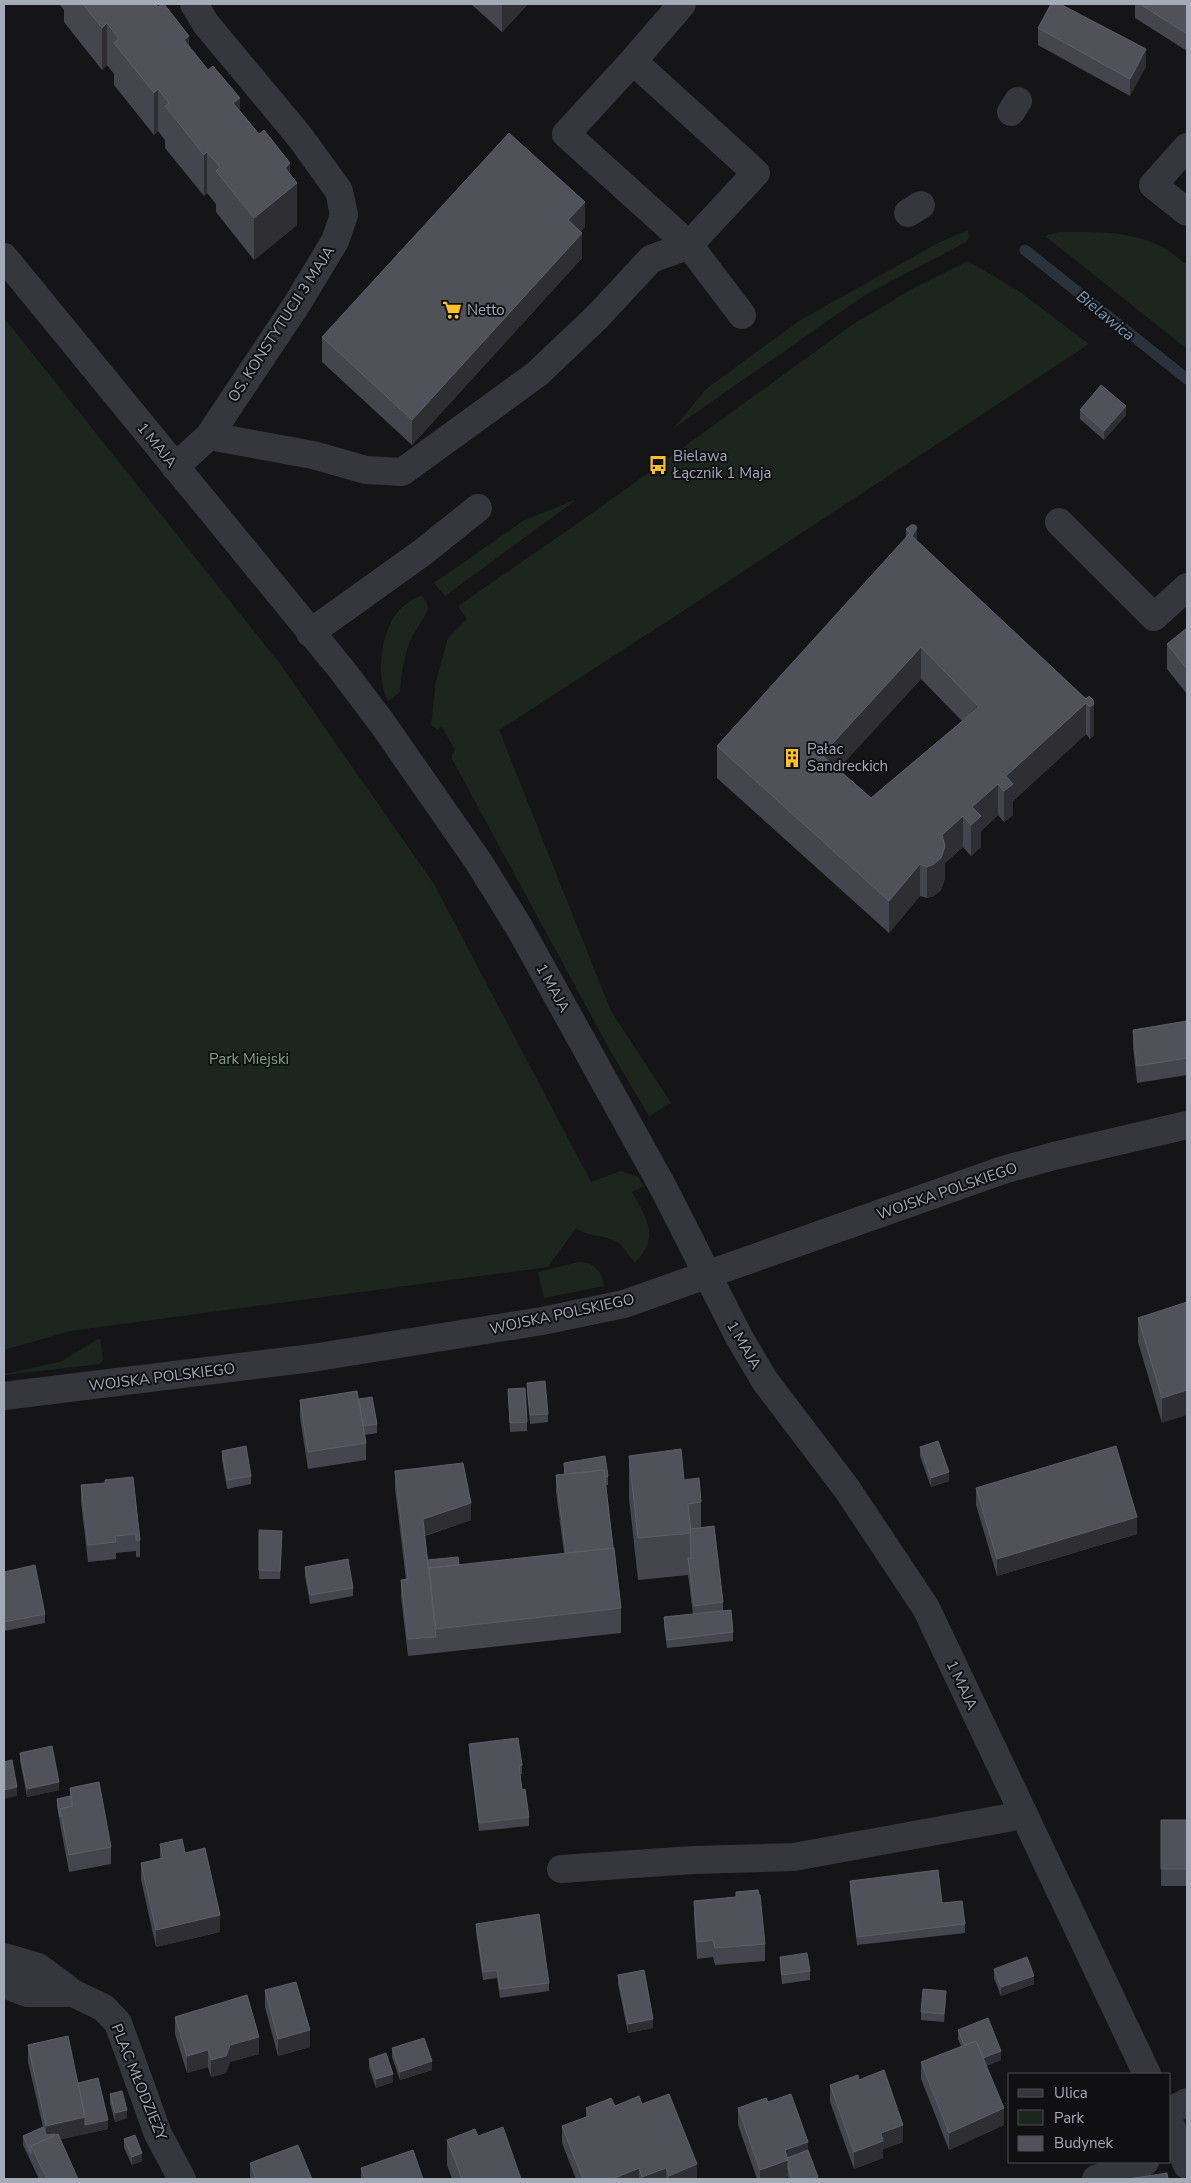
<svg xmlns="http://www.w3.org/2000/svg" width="1191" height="2183" font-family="'Nunito Sans',sans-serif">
<rect width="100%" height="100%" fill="#151517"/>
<path fill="#1d261e" d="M968,230l1,8 -3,4 -101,53 -191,133 32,-39 93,-68 139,-78z
M1059,232c34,0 72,-2 103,15 9,5 17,12 25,18v84l-142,-113z
M968,261l52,31 69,52 -406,267 -184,119 112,281 60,92 -22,13 -38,-64 -159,-293v-5l3,-4 -13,-23 -5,2 -6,-4 5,-44 12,-43 19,-19 -9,-13 143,-99 251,-182 60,-36z
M4,318l277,347 153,219 157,298 30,-11 17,6 6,9 -12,6c15,27 28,45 3,71 -5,-6 -10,-14 -15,-19 -13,-10 -31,-6 -44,-16l-28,39 -478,64 -66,19z
M577,499l-132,97 -11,-13 89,-62z
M421,595c3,4 7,8 7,13 0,5 -14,24 -17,31 -7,17 -10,34 -11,53l-12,9c-12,-25 -8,-64 8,-87 7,-9 16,-14 25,-19z
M579,1262c15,0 23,9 25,24l-60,12 -6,-26z
M100,1338l3,22 -3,4 -96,11v-1l56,-12z"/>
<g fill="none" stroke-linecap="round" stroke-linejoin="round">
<path stroke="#2a333c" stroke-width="11" d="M1025,250l162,129"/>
<path stroke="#36363d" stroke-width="28" d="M633,61l123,112 -67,72 -123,-111 67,-73 49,-57
M1011,112l7,-11
M1187,147l-34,38 34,27
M908,213l13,-8
M4,257l338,413 40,53 96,138 41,66 145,262 75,148 26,44 82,108 79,119 221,466
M209,436l104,19 53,15 36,2 135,-98 60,-57 54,-58 38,-14 53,70
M175,467l34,-31 88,-132 38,-63 9,-26 -5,-24 -39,-54 -94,-113 -12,-20
M1059,522l95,95 33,-30
M310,633l113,-81 55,-44
M4,1396l308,-38 230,-37 82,-17 379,-134 51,-14 133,-31
M561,1869l132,-9 101,-3 230,-42
M4,1957l34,10 35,26 31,15 14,15 40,111 24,45
M4,1984l23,9h46
M1170,2111l17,-9
M1170,2124l17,41
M1096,2179l49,-17"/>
</g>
<path fill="#45464d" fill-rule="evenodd" d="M59,4h97l134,170 7,51 -43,35 -38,-48v-8l-9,-11 -3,3 -39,-48v-8l-7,-9 -4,4 -40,-50v-11l-7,-9 -5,5 -38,-48v-12z
M471,4h57l-26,28z
M1135,4h52v47l-52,-33z
M1038,28l108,38 -16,30 -92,-51z
M585,227l-5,5 2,26 -170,187 -90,-83v-25z
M1080,410l46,5 -22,25 -24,-21z
M906,529l11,12 169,158 3,-3 5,39 -4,4 -4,-5 -73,67v14l-9,7 -6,-7 -17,16v16l-10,9 -8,-9 -18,16v15l-4,12 -7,6 -7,2 -7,-2 -31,37 -172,-155v-32l189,-208zM921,679l41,42 -91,77 -33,-29z
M1187,628v66l-20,-25v-25z
M1187,1021v54l-50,8 -4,-36v-17z
M1187,1302l-25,121 -24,-81v-24z
M527,1383l21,31v8l-18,2 -3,-32z
M508,1389l19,33v9l-17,1z
M300,1400l59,2 18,22v9l-12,2 1,8v17l-58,9 -8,-52z
M920,1447l29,34 -18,6 -11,-31z
M222,1451l29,25v8l-24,5 -5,-29z
M629,1456l55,24 17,22v25l22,75v9l10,21v9l-66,7 -3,-22v-9l29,-3 -5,-39 -50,5 -9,-82z
M564,1463l44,13v9h-2l15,123v25l-213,23 -7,-59v-17h5l-11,-92v-17l76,49 -46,16 2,24 32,5 105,-12 -8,-61v-17l8,-1z
M105,1483l35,57v17h-4v-6l-20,2v6l-28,3 -7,-60v-17z
M976,1488l161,46 -140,42 -21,-71z
M259,1530l23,10 -2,39h-21z
M305,1567l48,21v8l-43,8 -5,-28z
M4,1572l41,42v9l-41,8z
M469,1744l53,21v9h-2l2,16 7,27v9l-50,5 -10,-79z
M20,1753l39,37 -32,7 -7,-36z
M70,1788l41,59v17l-42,8 -12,-65v-8l13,-3z
M1161,1820h26v66h-26z
M160,1844l25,9 35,79 -64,15 -15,-67v-17l19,-4z
M4,1861l1,6v17h-1z
M850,1881l92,22 23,21v9l-108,12 -7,-55z
M736,1892l29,52v17l-50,4 -2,-8 -16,2 -3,-41v-17l42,-4z
M476,1924l73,59v8l-49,7 -3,-20 -14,2 -7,-48z
M780,1957l30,14v9l-28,4 -2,-18z
M994,1969l40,15 -33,12 -7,-18z
M618,1975l35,53 -25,5 -10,-49z
M265,1990l45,57 -32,9 -13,-49z
M946,1999l-2,23 -23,-2v-8z
M175,2017l84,37 -29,8 -4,11 -15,4 -3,-10 -21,6 -12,-39z
M958,2030l43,30 -15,6 18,59 -55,25 -28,-71v-17l40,-16 -3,-7z
M28,2045l50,38 30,46 -48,10 18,40h-39l-16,-34v-9l20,-9 -15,-65z
M392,2048l40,22 -32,10 -8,-23z
M369,2059l24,23 -17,6 -7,-20z
M859,2080l44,62 -20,7v9l-29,11 -24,-67v-17z
M110,2094l17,24 -12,4 -5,-19z
M768,2102l40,48 10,29h-29l-1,-2 -5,2h-26l-19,-54v-17z
M642,2104l55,75h-121l-14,-36v-17l24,-9v-9z
M478,2136l43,43h-69l-5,-14v-25z
M124,2139l18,22 -10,4 -8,-17z
M250,2163l62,16h-62z
M4,2164l1,7v8h-1z
M361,2168l62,11h-62z"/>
<path fill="#2e2e33" d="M502,4h26l-26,28z
M107,23v42l-5,5v-42z
M189,36v41l-5,-37z
M1146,49v17l-16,30v-17z
M158,89v42l-4,4v-42z
M240,98v42l-7,-37z
M207,152v41l-3,3v-41z
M290,163v25l7,-5v42l-43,35v-42l31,-50z
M585,202v25l-17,18v-25z
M582,233v25l-170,187v-25z
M1126,406v9l-22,25v-9z
M917,528v32l-5,-24z
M921,647v32l-99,108v-32z
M1086,703v31l-73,67v14l-9,7v-31l2,-15z
M1094,704v31l-4,4v-32z
M998,784v31l-17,16v16l-10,9v-31l1,-18z
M963,816v31l-18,16v15l-4,12 -7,6 -7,2v-31l15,-32z
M920,864v32l-31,37v-32z
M1187,1390v25l-25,8v-25z
M949,1472v9l-18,6v-9z
M471,1503v17l-48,16v-17z
M1137,1517v17l-140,42v-17z
M59,1782v8l-32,7v-8z
M17,1787v9l-13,3v-9z
M220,1915v17l-64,15v-17z
M1034,1976v8l-33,12v-9z
M946,1991v8l-2,23v-8z
M653,2019v9l-25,5v-9z
M310,2030v17l-32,9v-17z
M259,2037v17l-29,8 -4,11 -15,4v-17l19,-15z
M208,2050v17l-21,6v-17z
M1001,2051v9l-21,8v-9z
M432,2061v9l-32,10v-8z
M393,2074v8l-17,6v-9z
M1004,2108v17l-55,25v-17z
M127,2110v8l-12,4v-9z
M85,2117l23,3v9l-62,14v-17z
M903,2125v17l-20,7v9l-29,11v-17l27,-19z
M808,2142v17l-20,7v11l-5,2h-23v-9l25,-20z
M142,2153v8l-10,4v-8z
M697,2164v15h-28v-3z
M639,2168v11h-24v-1z
M666,2168v11h-24v-2z"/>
<path fill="#505159" stroke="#5d5f68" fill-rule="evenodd" d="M83,4h73l2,3 4,-3h2l25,32 -5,4 24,30 5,-4 27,32 -7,5 26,31 5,-4 26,33 -5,5 12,15 -43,35 -38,-47 4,-4 -13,-15 -3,3 -39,-49 4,-3 -11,-14 -4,4 -40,-50 5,-4 -12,-16 -5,5z
M1051,4h9l86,45 -16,30 -92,-51z
M1140,4h47v30z
M509,133l76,69 -17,18 14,13 -170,187 -90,-83z
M1101,385l25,21 -22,25 -24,-21z
M911,525h4l2,3 -5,8 174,163 3,-3 4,4 1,4 -4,3 -4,-4 -80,73 7,8 -9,7 -6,-7 -26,23 9,9 -10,9 -8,-9 -21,19 3,11 -4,12 -7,6 -7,3 -7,-3 -31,37 -172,-155 193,-213 -4,-4zM921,647l58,60 -108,91 -49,-43z
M1187,628v41l-20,-25z
M1187,1021v37l-50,8 -4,-36z
M1187,1302v88l-25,8 -24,-80z
M545,1381l3,33 -18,1 -3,-32z
M525,1388l2,34 -17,1 -2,-34z
M357,1391l9,52 -58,9 -8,-52z
M372,1397l5,27 -14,2 -4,-27z
M938,1441l11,31 -18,6 -11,-31z
M246,1446l5,30 -24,4 -5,-29z
M1116,1446l21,71 -140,42 -21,-71z
M681,1449l3,31 15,-2 2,24 -13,2 3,29 -53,5 -9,-82z
M605,1456l3,20 -3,1 -1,-7 -39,4 -1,-11z
M463,1463l8,40 -48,16 13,118 -28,2 -7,-59 7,-1 -13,-108z
M604,1470l9,78 -47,5 -10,-78z
M133,1477l7,63h-4v-6l-21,2 1,6 -28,3 -7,-60 24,-2v-3z
M714,1526l9,76 -29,4 -6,-48h3l-1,-29z
M259,1530l23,1 -2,40 -21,-1z
M614,1548l7,60 -185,21 -7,-61z
M458,1557l1,8 -30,3v6l-2,-14z
M348,1559l5,29 -43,7 -5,-28z
M35,1565l10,49 -41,8v-50z
M731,1610l2,22 -66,8 -3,-23z
M518,1738l4,27 -3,1 3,24 3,-1 4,28 -50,6 -10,-79z
M52,1746l7,36 -32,7 -7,-36z
M12,1760l5,27 -13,3v-28z
M99,1782l12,65 -42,8 -9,-46 13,-3 -3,-18z
M70,1796l2,10 -12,3v8l-3,-18z
M1161,1820h26v49h-26z
M182,1839l3,14 20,-5 15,67 -64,15 -15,-67 22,-5 -3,-14z
M938,1870l4,33 20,-2 3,23 -108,13 -7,-56z
M758,1890l1,5h1l5,49 -50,4 -2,-8 -16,2 -3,-41 42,-4v-5z
M539,1914l10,69 -49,6 -3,-19 -14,2 -7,-48z
M807,1953l3,18 -28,4 -2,-18z
M1027,1957l7,19 -33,11 -7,-18z
M644,1970l9,49 -25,5 -10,-49z
M296,1982l14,48 -32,9 -13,-49z
M923,1989l23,2 -2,23 -23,-2z
M247,1995l12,42 -29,8 -4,11 -15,4 -3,-10 -21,6 -12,-39z
M988,2018l13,33 -18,7 -7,-17 -12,4 -6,-15z
M68,2036l17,81 -39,9 -18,-81z
M424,2038l8,23 -32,11 -8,-24z
M976,2041l28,67 -55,25 -28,-71z
M386,2053l7,21 -17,5 -7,-20z
M884,2070l19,55 -22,8 2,8 -29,11 -24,-67 28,-10 1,5z
M98,2078l10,42 -23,5v-8l-7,-34z
M122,2091l5,19 -12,3 -5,-19z
M669,2094l28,70 -28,12 -3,-8 -24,9 -3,-9 -24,10v1h-32l-21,-53 27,-10 -3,-8 25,-10 4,8 24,-10 3,8z
M791,2094l17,48 -23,8 3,10 -28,10 -22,-62 28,-10 2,4z
M43,2127l3,8 9,-1v1l-24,11v8l-8,-18z
M503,2127l18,52h-59l-15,-39 28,-11 3,7z
M58,2134l20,45h-31l-16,-33z
M135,2135l7,18 -10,4 -8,-18z
M298,2145l14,34h-56l-6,-16z
M413,2150l10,29h-58l-4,-11z
M808,2150l10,27 -7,2h-19l-4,-10v-9l-1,-2z
M1167,2173l1,6h-40z"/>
<defs>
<g id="supermarket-bare" transform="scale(1.5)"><path d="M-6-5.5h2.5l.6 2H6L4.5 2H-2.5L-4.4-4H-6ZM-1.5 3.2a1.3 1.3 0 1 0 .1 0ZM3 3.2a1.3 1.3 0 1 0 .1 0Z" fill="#ffc225" stroke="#101012" stroke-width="2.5" paint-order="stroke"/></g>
<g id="bus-bare" transform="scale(1.5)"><path d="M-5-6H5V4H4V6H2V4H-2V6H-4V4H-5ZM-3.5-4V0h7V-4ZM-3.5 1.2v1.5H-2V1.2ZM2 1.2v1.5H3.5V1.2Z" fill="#ffc225" stroke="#101012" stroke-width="2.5" paint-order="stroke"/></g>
<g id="building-bare" transform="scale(1.5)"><path d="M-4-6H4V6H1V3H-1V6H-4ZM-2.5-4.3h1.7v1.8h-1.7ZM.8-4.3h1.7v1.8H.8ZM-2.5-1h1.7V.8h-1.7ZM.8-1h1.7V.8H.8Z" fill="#ffc225" stroke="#101012" stroke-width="2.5" paint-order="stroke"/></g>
</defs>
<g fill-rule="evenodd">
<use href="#supermarket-bare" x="452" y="310"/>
<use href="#bus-bare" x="658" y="465"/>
<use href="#building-bare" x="792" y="758"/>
</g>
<g text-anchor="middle" stroke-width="4" stroke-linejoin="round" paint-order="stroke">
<g font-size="15" fill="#a5aab9" stroke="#101012" text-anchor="start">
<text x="467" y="315">Netto</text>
<text x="673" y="461">Bielawa<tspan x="673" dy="17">Łącznik 1 Maja</tspan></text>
<text x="807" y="754">Pałac<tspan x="807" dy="17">Sandreckich</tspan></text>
</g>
<g font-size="15" fill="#a5aab9" stroke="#101012">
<text transform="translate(281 324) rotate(-57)" y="5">OS. KONSTYTUCJI 3 MAJA</text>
<text transform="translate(157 445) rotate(51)" y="5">1 MAJA</text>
<text transform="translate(553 988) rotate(61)" y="5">1 MAJA</text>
<text transform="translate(947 1191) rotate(-19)" y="5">WOJSKA POLSKIEGO</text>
<text transform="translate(562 1314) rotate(-12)" y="5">WOJSKA POLSKIEGO</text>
<text transform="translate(744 1345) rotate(60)" y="5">1 MAJA</text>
<text transform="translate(162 1377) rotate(-7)" y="5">WOJSKA POLSKIEGO</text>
<text transform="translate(962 1685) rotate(65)" y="5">1 MAJA</text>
<text transform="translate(139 2082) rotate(68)" y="5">PLAC MŁODZIEŻY</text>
</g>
<g font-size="15" fill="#7ba680" stroke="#101012">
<text x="249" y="1064">Park Miejski</text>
</g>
<g font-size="16" font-style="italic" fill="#7997b7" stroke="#101012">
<text transform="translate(1106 315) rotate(39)" y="6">Bielawica</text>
</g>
</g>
<rect width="1191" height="2183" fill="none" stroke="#a5aab9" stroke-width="10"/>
<rect x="1008" y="2073" width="162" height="90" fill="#101012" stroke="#4c4e55"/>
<rect x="1018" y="2089" width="25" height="8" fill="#36363d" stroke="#4c4e55"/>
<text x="1054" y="2098" font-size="15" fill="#a5aab9">Ulica</text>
<rect x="1018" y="2110" width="25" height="15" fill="#1d261e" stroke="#4c4e55"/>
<text x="1054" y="2123" font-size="15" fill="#a5aab9">Park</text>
<rect x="1018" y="2136" width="25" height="15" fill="#505159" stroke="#4c4e55"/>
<text x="1054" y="2148" font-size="15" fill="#a5aab9">Budynek</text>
</svg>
